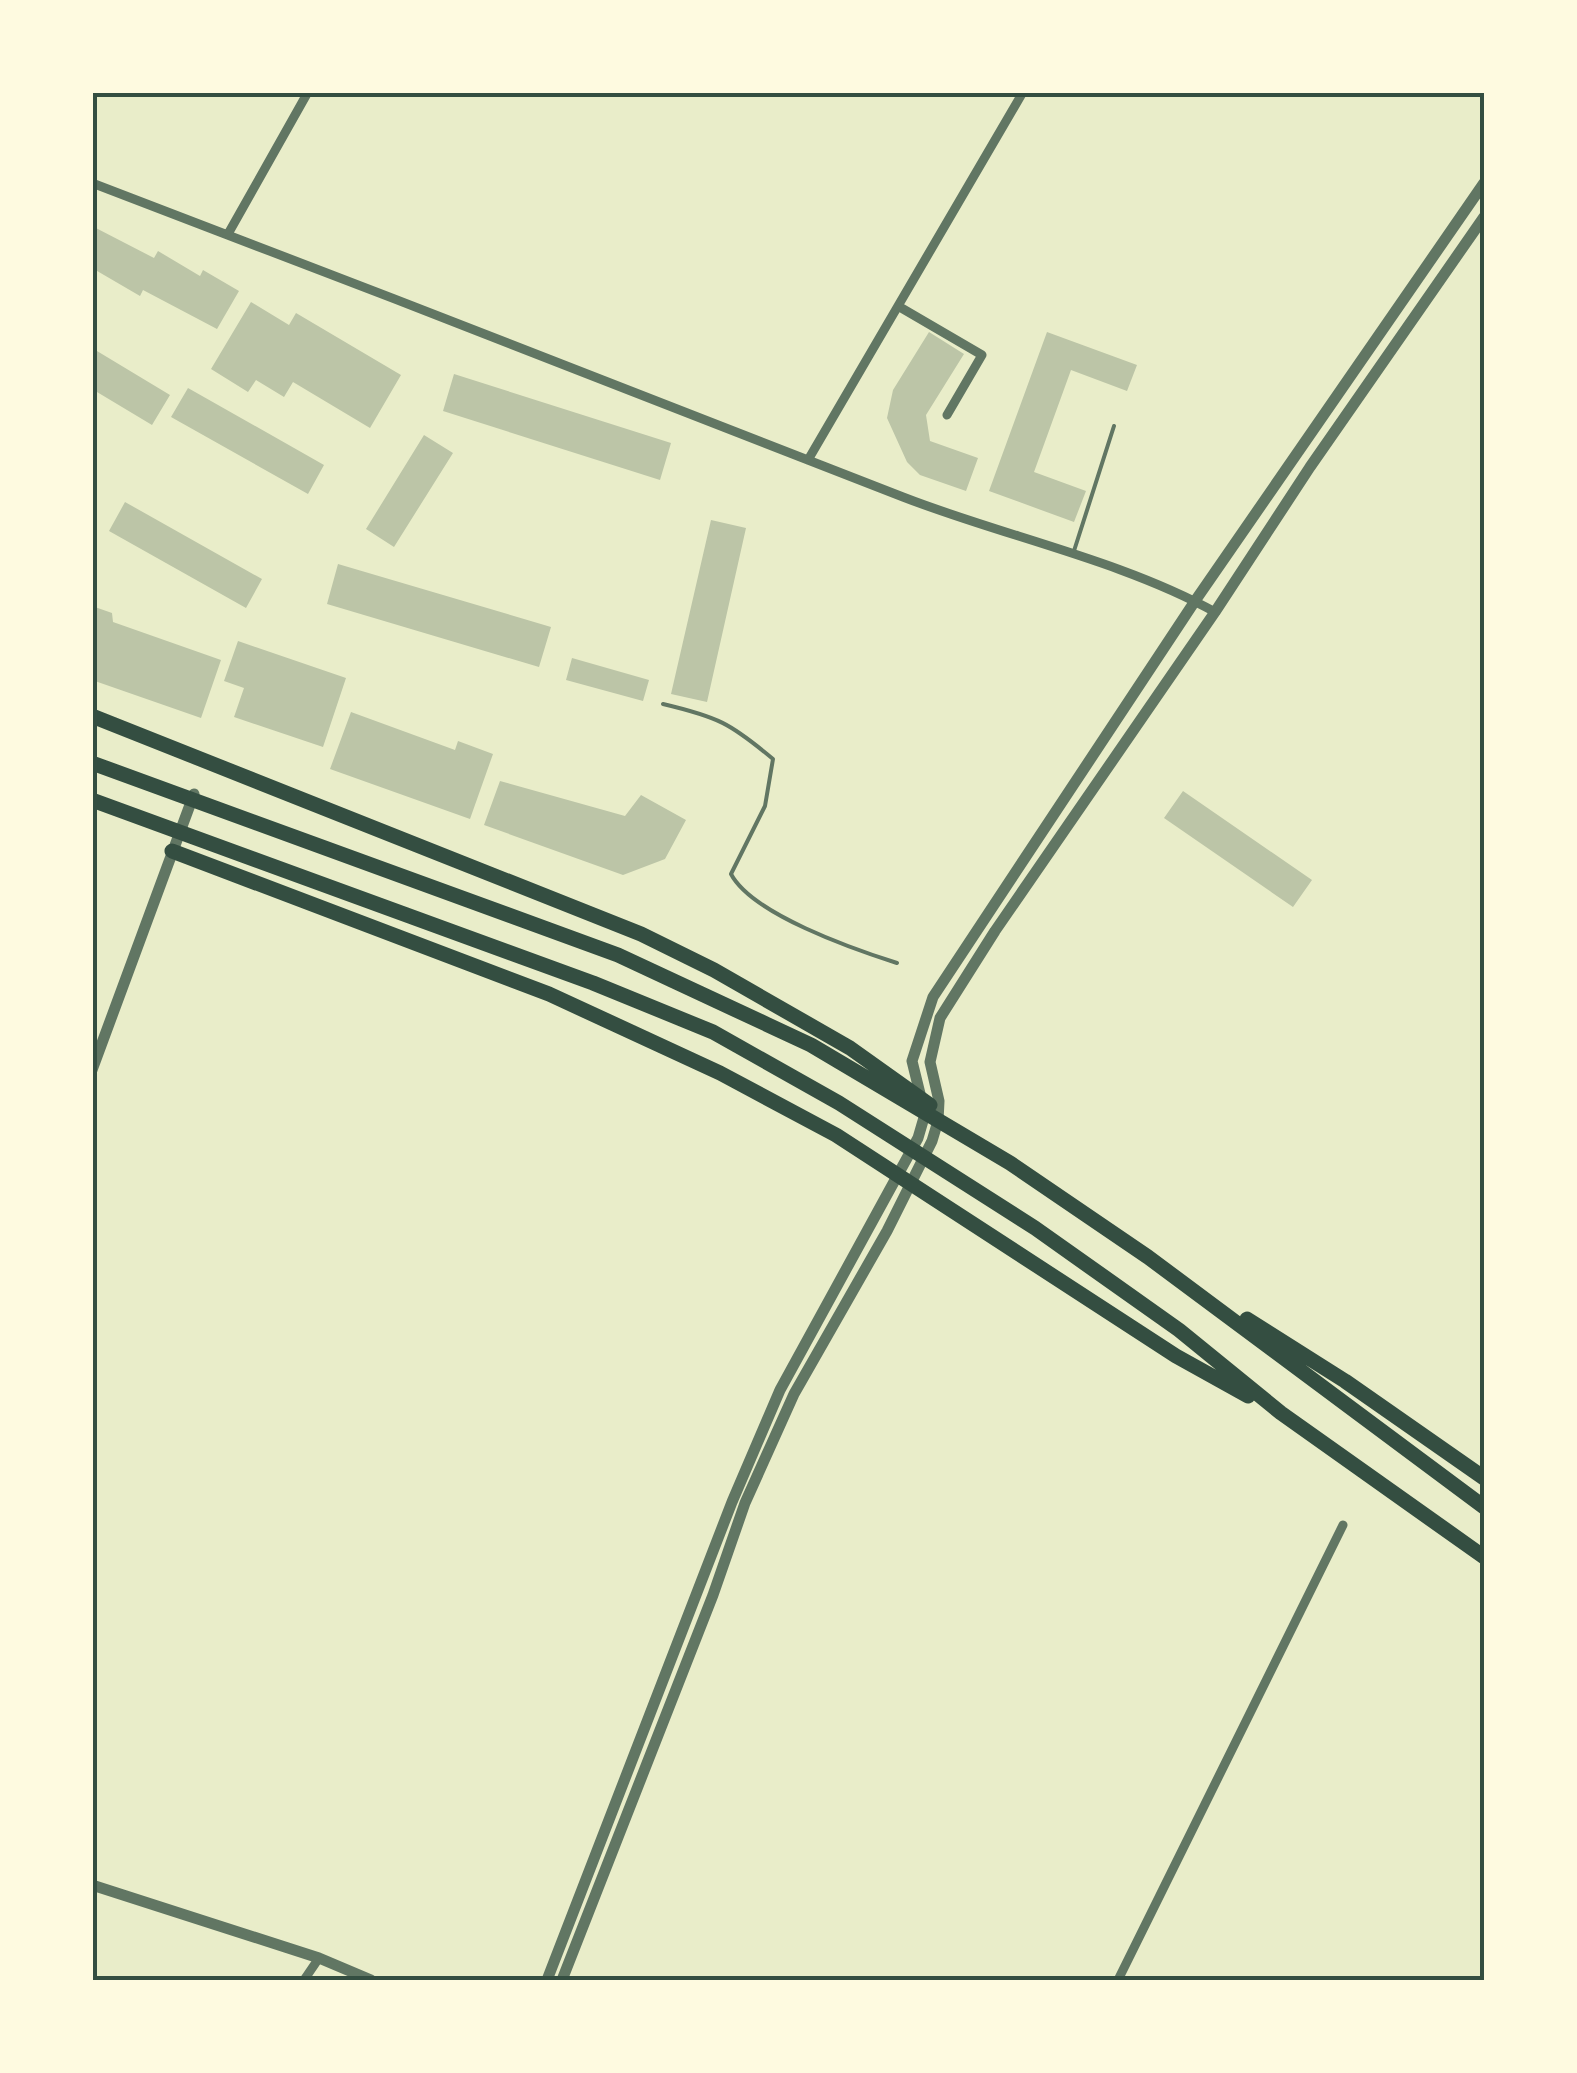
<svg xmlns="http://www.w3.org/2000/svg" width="1577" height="2073" font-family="Cabin,sans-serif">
<rect width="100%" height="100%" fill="#e9edc9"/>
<path fill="#bcc5a7" d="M92,226l62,32 4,-7 42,25 3,-6 36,21 -22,38 -74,-39 -3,6 -48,-28z
M251,302l38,23 7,-12 105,62 -31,53 -77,-46 -9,15 -28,-17 -8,12 -37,-23z
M929,332l35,22 -38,61 4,26 48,17 -12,33 -46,-16 -13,-13 -20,-44 6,-28z
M1047,332l90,33 -10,26 -56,-21 -37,102 52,19 -12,31 -85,-31z
M92,348l78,47 -18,30 -60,-36z
M454,374l217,69 -11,37 -217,-69z
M188,388l136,77 -16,29 -137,-77z
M424,435l29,18 -59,94 -28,-18z
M125,502l137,77 -16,29 -137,-77z
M711,520l35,8 -39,174 -36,-8z
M338,564l213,63 -12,40 -212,-63z
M92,606l20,7 1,9 108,38 -20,58 -109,-38z
M238,641l108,37 -23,69 -89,-30 10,-29 -20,-7z
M572,658l77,22 -6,21 -77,-21z
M351,712l104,38 3,-9 35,13 -23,65 -140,-50z
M500,781l125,35 16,-21 45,25 -21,39 -42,16 -139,-50z
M1183,791l129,89 -19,27 -129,-89z"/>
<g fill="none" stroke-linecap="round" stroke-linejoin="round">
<path stroke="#617663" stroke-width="4" d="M1073,554l41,-128
M663,704c55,13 67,19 110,55l-8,47 -34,68c21,40 122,75 166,89"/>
<path stroke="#617663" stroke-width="9" d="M92,183c271,103 541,208 811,314 100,39 218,63 312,115
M228,234l80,-142
M898,306l84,49 -35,60
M808,460l215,-368
M304,1980l15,-22
M1118,1980l225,-455"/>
<path stroke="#617663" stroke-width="11" d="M92,1070l102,-276
M92,1885l227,73 52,22
M547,1980l185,-478 48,-112 138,-252 7,-24 -13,-53 21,-64 262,-396 289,-418
M562,1980l151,-385 32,-92 49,-109 93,-163 45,-90 6,-20 1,-20 -9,-39 10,-44 55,-87 220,-319 95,-145 174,-250"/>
<path stroke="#344e41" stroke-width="15" d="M92,716l549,218 73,36 136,78 80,57
M92,763l526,192 193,90 199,118 138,94 336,250
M92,800l501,183 120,49 126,71 196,125 144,102 102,83 203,144
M172,851l377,143 171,79 116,62 340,221 72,40
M1247,1319l98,62 139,97"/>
</g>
<rect width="1577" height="2073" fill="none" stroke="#fefae0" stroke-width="190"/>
<rect x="95" y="95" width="1387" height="1883" fill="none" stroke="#344e41" stroke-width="4"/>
</svg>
